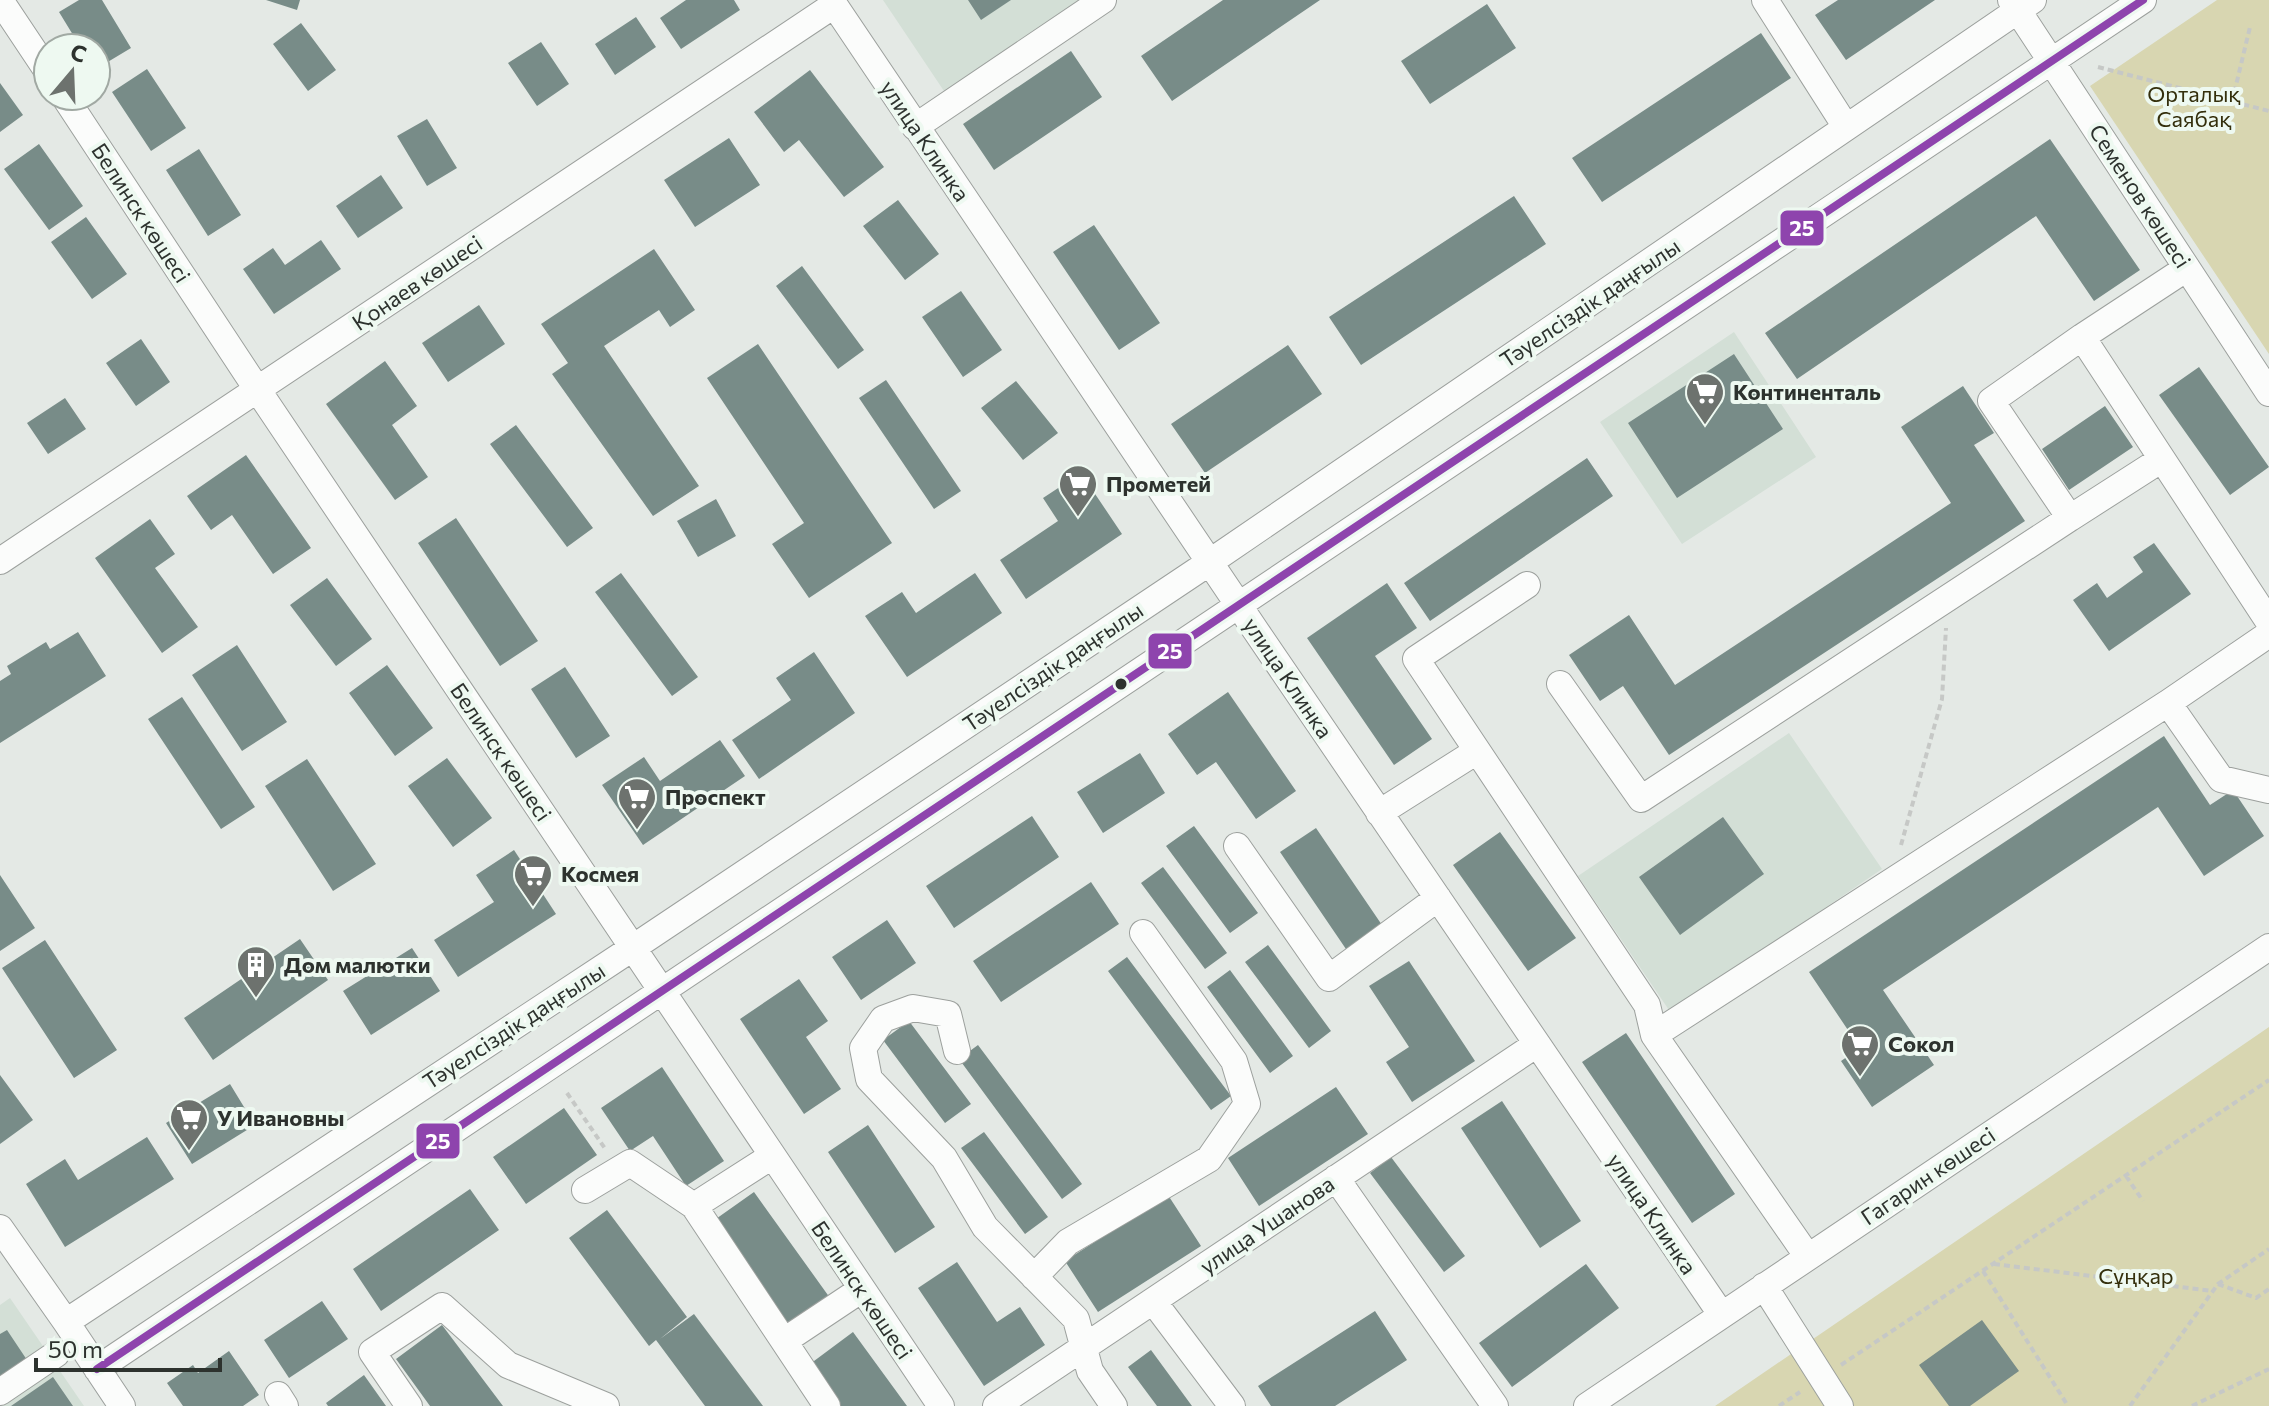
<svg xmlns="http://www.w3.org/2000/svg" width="2269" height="1406" font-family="Commissioner,sans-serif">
<rect width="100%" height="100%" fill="#e4e9e5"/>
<path fill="#d3dfd6" d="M883,0h198l-135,94z
M1734,332l82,125 -134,87 -82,-122z
M1789,733l93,136 -211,144 -93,-137z
M10,1298l74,108h-84v-101z"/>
<path fill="#d8d6b1" d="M2217,0h52v354l-179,-268z
M2269,1027v379h-554z"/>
<path fill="#788c88" d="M79,0h23l29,48 -35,21v-21h-15l-22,-36z
M266,0h34l-3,10z
M686,0h48l6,10 -59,39 -21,-31z
M968,0h43l-30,20z
M1223,0h97l-148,101 -31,-45z
M1838,0h97l-89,60 -31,-45z
M1487,4l29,44 -86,56 -29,-43z
M636,17l20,30 -41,28 -20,-31z
M301,23l35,47 -28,21 -35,-47z
M1761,33l30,45 -189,124 -30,-44z
M541,42l28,42 -32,22 -29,-43z
M1071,51l31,46 -108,73 -31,-46z
M147,69l39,59 -35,23 -39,-59z
M810,70l74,97 -40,30 -45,-57 -15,12 -30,-40z
M0,83l23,32 -23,17z
M427,119l30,49 -30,18 -30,-50z
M729,138l31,47 -65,42 -31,-47z
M2050,139l90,131 -46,31 -58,-85 -239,163 -32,-46z
M39,144l44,62 -34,24 -45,-61z
M199,149l42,66 -33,21 -42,-66z
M381,175l22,33 -45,30 -22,-32z
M1514,196l32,48 -185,121 -32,-48z
M898,200l41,54 -34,26 -42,-54z
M86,217l41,57 -35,25 -41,-57z
M1094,225l66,98 -41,27 -66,-98z
M321,240l20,29 -67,45 -31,-45 30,-21 12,17z
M654,249l41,61 -25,17 -11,-17 -55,36 95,140 -46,30 -101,-142 16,-11 -27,-39z
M802,266l62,84 -26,19 -62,-83z
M961,291l41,59 -39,27 -41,-60z
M479,305l26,39 -57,38 -26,-39z
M141,339l29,43 -34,24 -30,-43z
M758,344l134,199 -83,55 -37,-54 32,-21 -97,-145z
M1288,345l34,49 -117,79 -34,-49z
M1734,354l49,75 -106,69 -49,-75z
M385,361l32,45 -25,19 36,52 -33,23 -69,-96z
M2199,367l70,100 -39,28 -71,-100z
M886,380l75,111 -27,18 -75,-111z
M1016,381l42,52 -35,27 -42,-52z
M1963,386l31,47 -20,12 51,76 -356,234 -46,-69 -23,15 -31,-46 60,-40 46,70 276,-182 -50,-76z
M65,398l21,31 -38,25 -21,-31z
M2105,406l28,41 -64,43 -27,-41z
M516,425l77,103 -26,19 -77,-103z
M246,455l65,93 -38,26 -41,-59 -21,15 -24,-34z
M1587,458l26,38 -183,125 -26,-38z
M1081,473l41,61 -96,65 -26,-39 58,-39 -15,-23z
M716,499l20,37 -38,21 -21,-36z
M456,518l82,123 -38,25 -82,-123z
M150,519l25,35 -20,14 43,59 -36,26 -67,-95z
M2154,543l37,51 -82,57 -36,-51 24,-17 10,15 36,-26 -10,-15z
M621,573l77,104 -26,19 -77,-104z
M975,573l27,40 -95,64 -42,-61 37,-24 14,21z
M327,578l45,61 -36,27 -46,-61z
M1387,583l30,45 -42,28 57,83 -38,26 -87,-127z
M78,632l28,44 -106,67v-62l11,-7 -4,-8 39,-24 4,7z
M237,645l50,77 -45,29 -50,-76z
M814,652l41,61 -96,66 -27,-39 59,-40 -15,-22z
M387,665l46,63 -38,28 -46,-63z
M565,667l45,69 -34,22 -45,-69z
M1228,692l68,99 -40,28 -40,-57 -19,13 -29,-41z
M182,697l73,110 -34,22 -73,-110z
M2164,736l46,69 23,-15 31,46 -60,40 -46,-69 -275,183 51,75 -62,42 -31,-46 19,-13 -51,-76z
M720,740l25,36 -102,69 -41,-60 42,-28 16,24z
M1140,753l25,40 -62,40 -26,-41z
M447,758l45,60 -39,29 -45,-61z
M307,759l69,105 -43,27 -68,-105z
M1032,816l27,41 -105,71 -28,-42z
M1723,817l41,57 -84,61 -41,-58z
M1194,826l64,87 -28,20 -64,-87z
M1316,828l68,100 -36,24 -68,-100z
M1500,832l76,106 -48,33 -75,-106z
M514,850l42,64 -98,63 -24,-37 60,-38 -18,-27z
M1163,867l64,86 -22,16 -64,-86z
M0,875l35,53 -35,23z
M1091,882l28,42 -118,78 -28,-41z
M887,920l29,43 -55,37 -29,-43z
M300,939l28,41 -115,80 -29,-42z
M45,940l72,110 -43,28 -72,-110z
M1268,945l63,86 -22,17 -64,-86z
M412,948l28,43 -69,44 -28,-44z
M1127,957l104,139 -20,14 -103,-139z
M1409,961l66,100 -63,41 -26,-40 23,-15 -40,-61z
M1230,970l63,86 -23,17 -63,-86z
M799,979l29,42 -22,16 35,52 -37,25 -64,-95z
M909,1021l62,83 -26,19 -62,-83z
M1626,1033l109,161 -43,29 -110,-161z
M978,1045l104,139 -20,15 -103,-140z
M662,1067l62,94 -38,25 -33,-50 -23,15 -29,-43z
M0,1075l33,45 -33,24z
M230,1084l25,41 -63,39 -26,-41z
M1336,1087l32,47 -109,72 -31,-48z
M1502,1101l79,120 -41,27 -79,-120z
M564,1108l33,47 -71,49 -33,-47z
M868,1125l67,102 -40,26 -67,-101z
M984,1132l64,85 -23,17 -64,-86z
M147,1137l27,42 -109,68 -39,-63 39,-25 13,21z
M1391,1157l74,99 -21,16 -74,-99z
M470,1189l29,41 -118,81 -28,-42z
M754,1192l76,106 -40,29 -77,-106z
M1168,1195l33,51 -103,66 -33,-51z
M607,1210l80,107 -27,22 34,-25 69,92h-58l-49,-66 -7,6 -80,-108z
M957,1262l40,60 23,-15 25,38 -61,41 -66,-98z
M1586,1264l33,44 -107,79 -33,-44z
M322,1301l26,38 -59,39 -25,-38z
M1375,1311l32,49 -72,46h-64l-13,-20z
M1982,1320l37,51 -49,35h-21l-30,-41z
M442,1325l61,81h-73l-34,-47z
M7,1330l20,30 -27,18v-44z
M853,1332l54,74h-66l-31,-42z
M1151,1350l41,56h-35l-29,-39z
M229,1351l30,44 -16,11h-60l-16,-23 26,-18 5,8z
M364,1375l22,31h-58l-2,-3z
M53,1377l20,29h-62z"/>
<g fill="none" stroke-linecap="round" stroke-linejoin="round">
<g stroke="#9ca09d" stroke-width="28">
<path id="minor" d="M0,0l48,72
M831,0l425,631 465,683
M1765,0l81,127
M2011,0l258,393
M64,96l193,293 684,1017
M915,127l188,-127
M2082,337l105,-69
M2070,518l92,-59
M0,561l834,-556
M1527,585l-111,74 231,346 7,30
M1560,684l81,115 429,-281 -79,-117 91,-64 187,285
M2168,703l101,-69
M1379,813l98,-62
M1237,846l92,132 109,-80
M957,1051l-9,-37 -35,-6 -30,11 -20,29 6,31 75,79 41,69 91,92 14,52 24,35
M1336,1178l159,228
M585,1190l45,-27 64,43 133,200
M694,1206l78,-50
M0,1228l66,94 56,84
M1808,1257l-154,-222 514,-332 53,76 48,11
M1034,1277l34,-35 141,-83 38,-55 -13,-43 -91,-128
M1764,1286l76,120
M1153,1301l79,105
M66,1322l568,-375 576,-385 823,-562
M784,1341l78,-52
M97,1369l2046,-1369
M0,1392l56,-38
M278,1395l7,11
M409,1406l-37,-54 70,-46 66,59 98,41
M996,1406l541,-362
M1587,1406l682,-459"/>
</g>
<path stroke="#c6c8c6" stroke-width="4" stroke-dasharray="6 4" stroke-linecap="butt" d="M2098,67l171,44
M2232,102l18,-75
M1901,845l41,-146 4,-71
M567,1093l39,57
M2126,1176l17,25
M1994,1264l219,27
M1983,1271l85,135
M2218,1284l38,14 13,-9
M1841,1365l428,-285
M1779,1406l21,-14
M2130,1406l88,-122 51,-35
M2192,1406l77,-37"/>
<use href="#minor" stroke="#fbfcfb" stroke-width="26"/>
<g stroke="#eef9f1" stroke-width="14">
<path id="bus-1" d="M97,1369l2046,-1369"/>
</g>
<use href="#bus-1" stroke="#8e44ad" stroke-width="8"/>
</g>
<defs>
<g id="supermarket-pin" transform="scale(2)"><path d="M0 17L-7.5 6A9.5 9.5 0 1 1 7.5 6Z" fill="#6d726e" stroke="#eef9f1"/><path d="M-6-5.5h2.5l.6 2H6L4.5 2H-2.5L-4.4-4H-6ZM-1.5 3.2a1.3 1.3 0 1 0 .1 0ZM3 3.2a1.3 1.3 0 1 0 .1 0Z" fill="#fff"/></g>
<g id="building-pin" transform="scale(2)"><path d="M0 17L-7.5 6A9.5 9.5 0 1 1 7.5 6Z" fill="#6d726e" stroke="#eef9f1"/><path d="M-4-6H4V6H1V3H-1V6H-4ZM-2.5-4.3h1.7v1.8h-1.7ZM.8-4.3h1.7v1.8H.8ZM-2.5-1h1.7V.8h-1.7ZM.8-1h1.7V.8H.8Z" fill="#fff"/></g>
</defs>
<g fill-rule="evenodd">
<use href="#supermarket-pin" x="1705" y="392"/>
<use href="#supermarket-pin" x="1078" y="484"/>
<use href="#supermarket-pin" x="637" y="797"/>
<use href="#supermarket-pin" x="533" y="874"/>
<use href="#building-pin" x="256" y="965"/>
<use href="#supermarket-pin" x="1860" y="1044"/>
<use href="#supermarket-pin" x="189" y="1118"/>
</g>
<circle fill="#2d322e" stroke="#eef9f1" stroke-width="3" cx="1121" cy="684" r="7"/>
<g text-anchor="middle" stroke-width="8" stroke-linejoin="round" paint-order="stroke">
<g font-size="22" fill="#342f0c" stroke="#eef9f1">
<text x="2194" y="102">Орталық<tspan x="2194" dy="25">Саябақ</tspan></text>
<text x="2136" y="1284">Сұңқар</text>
</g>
<g font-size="22" fill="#2d322e" stroke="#eef9f1">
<text transform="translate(925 141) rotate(56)" y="8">улица Клинка</text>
<text transform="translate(2140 196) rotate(57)" y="8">Семенов көшесі</text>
<text transform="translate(141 213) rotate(57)" y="8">Белинск көшесі</text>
<text transform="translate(417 283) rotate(-34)" y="8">Қонаев көшесі</text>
<text transform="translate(1590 303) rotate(-34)" y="8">Тәуелсіздік даңғылы</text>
<text transform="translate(1053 667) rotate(-34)" y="8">Тәуелсіздік даңғылы</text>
<text transform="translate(1288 678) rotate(56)" y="8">улица Клинка</text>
<text transform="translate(501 752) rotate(56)" y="8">Белинск көшесі</text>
<text transform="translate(514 1026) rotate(-33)" y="8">Тәуелсіздік даңғылы</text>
<text transform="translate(1928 1176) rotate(-34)" y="8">Гагарин көшесі</text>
<text transform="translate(1652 1214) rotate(56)" y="8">улица Клинка</text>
<text transform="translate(1267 1225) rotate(-34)" y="8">улица Ушанова</text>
<text transform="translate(862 1290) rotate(56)" y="8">Белинск көшесі</text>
</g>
<g font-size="22" font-weight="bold" fill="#2d322e" stroke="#eef9f1" text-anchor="start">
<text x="1733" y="400">Континенталь</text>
<text x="1106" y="492">Прометей</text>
<text x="665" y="805">Проспект</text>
<text x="561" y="882">Космея</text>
<text x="284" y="973">Дом малютки</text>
<text x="1888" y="1052">Сокол</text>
<text x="217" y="1126">У Ивановны</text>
</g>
</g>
<g stroke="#eef9f1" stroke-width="3">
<rect x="1779" y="209" width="46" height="38" rx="8" fill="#8e44ad"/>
<rect x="1147" y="632" width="46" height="38" rx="8" fill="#8e44ad"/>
<rect x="415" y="1122" width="46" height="38" rx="8" fill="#8e44ad"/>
</g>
<g font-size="22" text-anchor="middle" font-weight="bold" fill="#fff">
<text x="1802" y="236">25</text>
<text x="1170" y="659">25</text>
<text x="438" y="1149">25</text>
</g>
<g transform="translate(72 72) rotate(19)"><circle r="38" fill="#eef9f1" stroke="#a1a9a3" stroke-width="2"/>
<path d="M0-6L14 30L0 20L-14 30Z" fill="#6d726e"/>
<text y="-12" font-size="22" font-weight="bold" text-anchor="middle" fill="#2d322e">С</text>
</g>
<path d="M36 1358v12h184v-12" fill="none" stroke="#2d322e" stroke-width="4"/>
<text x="48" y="1358" font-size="24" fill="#2d322e" stroke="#eef9f1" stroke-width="6" paint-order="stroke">50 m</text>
</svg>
